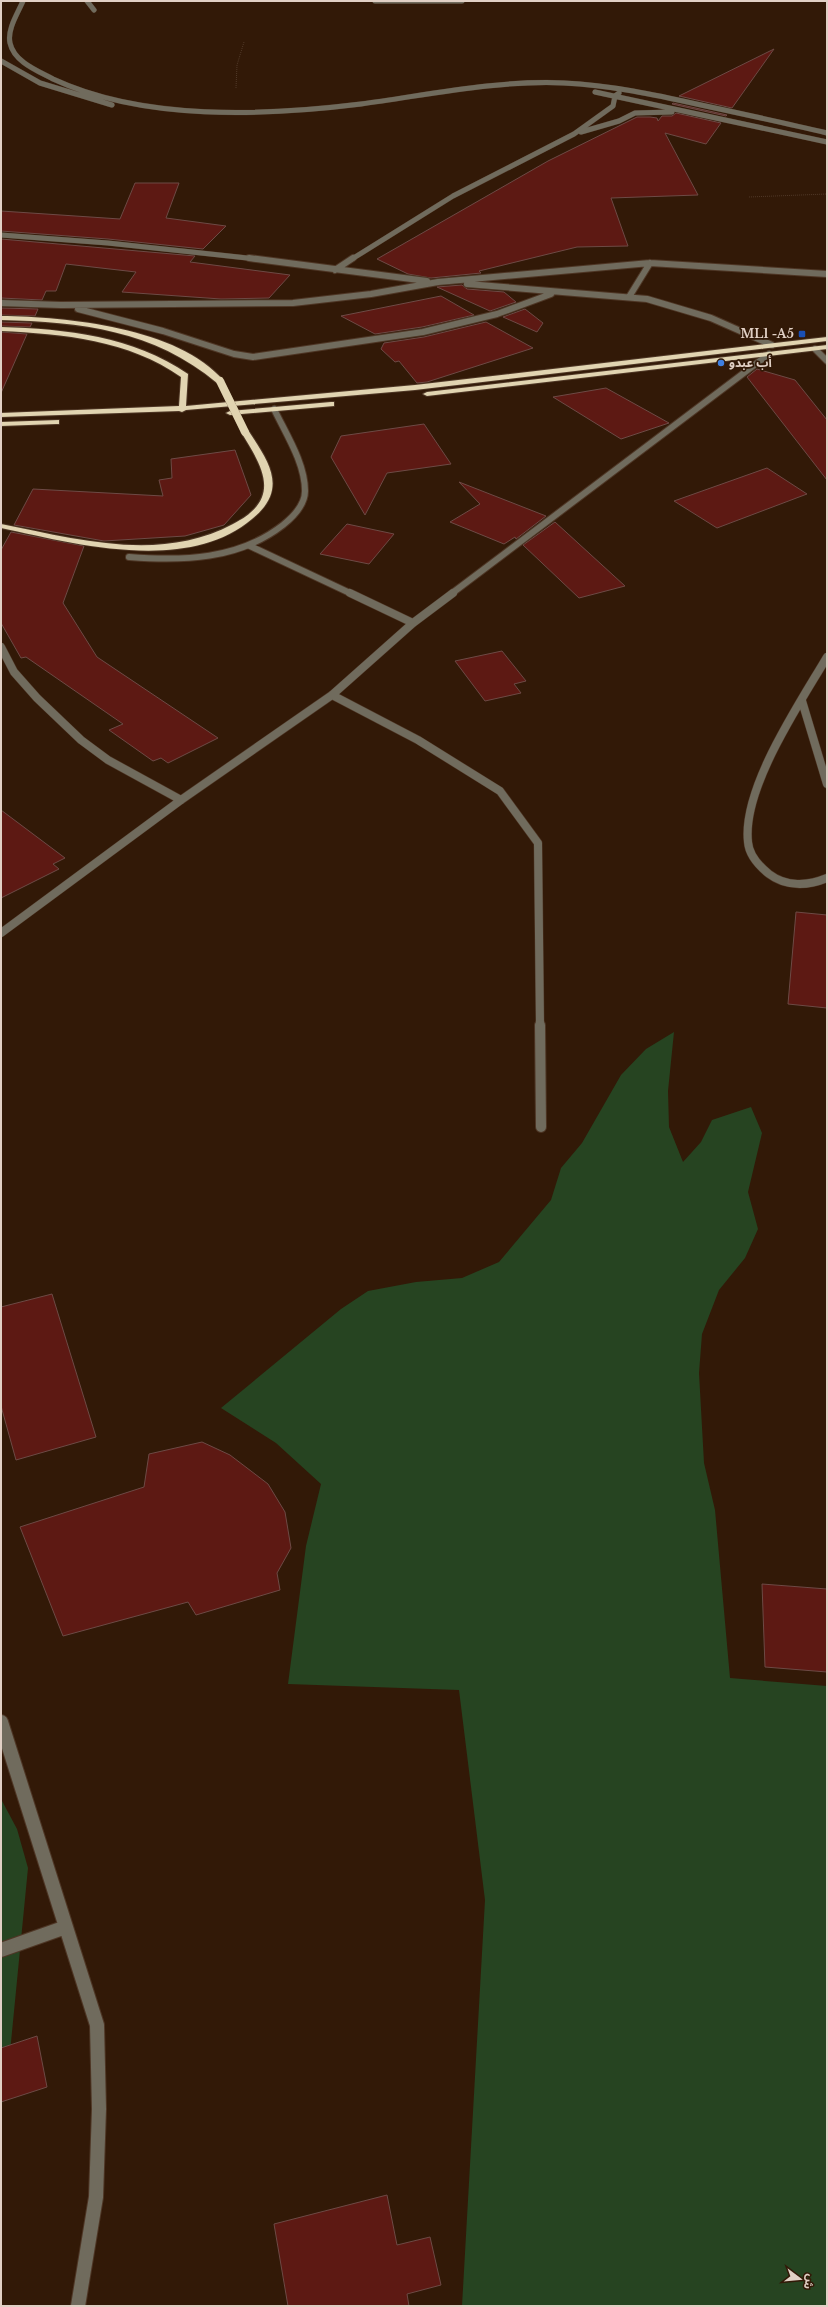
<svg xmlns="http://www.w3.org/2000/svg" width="828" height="2307" font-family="'Libre Baskerville','Noto Sans Arabic',serif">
<rect width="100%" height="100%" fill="#321907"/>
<path fill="#264421" d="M674,1032l-6,59 1,36 14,35 18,-20 11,-22 39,-13 11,26 -14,59 10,37 -13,29 -26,32 -17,44 -3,39 5,90 11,47 15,168 97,8v620h-365l23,-406 -26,-210 -171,-6 18,-138 15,-62 -45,-41 -55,-35 120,-99 27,-18 48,-9 46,-4 37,-16 52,-62 10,-32 21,-25 39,-68 25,-26z
M1,1799l16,30 11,39 -21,215 -6,25z"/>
<path fill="#5d1913" stroke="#6d4a45" d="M774,49l-42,59 -53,-12z
M673,103l54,12 -1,1 -54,-12z
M676,113l45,10 -15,21 -41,-11 33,62 -87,3 17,48 -51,1 -98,24 2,2 -50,5 -23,-4 -31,-15 171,-98 89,-44h13l7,1 1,3 4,-5h10z
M135,183h44l-13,35 60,8 -23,23 -95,-10 -107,-8v-20l119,8z
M1,239l194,17 -5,6 100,13 -21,23 -48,1 -99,-7 14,-20 -70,-8 -10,27h-10l-4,9 -41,-2z
M462,285l5,4 37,3 12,10 -26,9 -53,-24z
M441,296l33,19 -52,12 -47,7 -34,-18z
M1,308l37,1 -3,7 -34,-1z
M525,309l18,14 -6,9 -34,-15z
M1,322l30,1h1l-2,4 -29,-1z
M486,322l47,26 -106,34 -10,1 -18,-22 -4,1 -14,-13 3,-6 40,-6z
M1,332l26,2 -26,59z
M757,369l38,11 32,40v60l-80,-103z
M606,388l63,35 -48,16 -68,-42z
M424,424l27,40 -64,9 -22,42 -34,-58 10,-21z
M235,450l16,45 -27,30 -39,11 -81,5 -90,-16 19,-36 130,7 -4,-16 13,-2 -1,-19z
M767,468l40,26 -90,34 -43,-27z
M459,482l87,34 -30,23 -1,-2 -11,7 -54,-22 30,-18z
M555,522l70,64 -46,12 -56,-53z
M347,524l47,10 -25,30 -49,-10z
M11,532l73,14 -21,57 34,54 121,81 -50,25 -7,-5 -8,3 -44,-31 14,-6 -97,-67 -5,1 -20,-35v-73z
M502,651l24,30 -12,3 7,9 -36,8 -30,-40z
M1,810l64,48 -12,6 6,5 -58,29z
M796,912l31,3v93l-39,-4z
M52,1294l44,143 -80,23 -15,-54v-99z
M202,1442l28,13 38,29 17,28 6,36 -14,25 3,17 -84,25 -8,-13 -125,34 -43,-109 124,-40 5,-33z
M762,1584l65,5v83l-62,-5z
M37,2036l10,51 -46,15v-54z
M387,2195l10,50 33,-8 11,48 -34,9 2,12h-121l-14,-82z"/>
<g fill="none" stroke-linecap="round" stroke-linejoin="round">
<g stroke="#4e3625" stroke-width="5.5">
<path id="minor-far4" d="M23,1c-5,12 -16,28 -13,42 4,19 28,28 43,36 90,42 211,37 308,25 67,-9 135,-24 203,-21 46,2 92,12 137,22 42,9 84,18 126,28
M87,1l7,9
M375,1h87
M1,61l39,22 72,22
M595,92l232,50
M581,132l38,-11 16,-8 37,-1
M1,235l107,8 149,16
M352,259l101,-63 121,-62 39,-28 2,-10 4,-3"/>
</g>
<g stroke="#4e3625" stroke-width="8">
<path id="minor-far3" d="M249,258l178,23
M335,270l18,-12
M467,284l180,15 64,19 61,27
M629,297l21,-34
M1,303l60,2 232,-2 78,-9 67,-12 212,-19 177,11
M78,309l85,22 71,23 19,3 170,-25 74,-18 54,-20
M815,349l12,12
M250,546l102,48
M129,557c54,4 109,3 154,-32 10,-8 22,-20 22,-34 0,-28 -19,-57 -31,-82
M451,594l318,-240"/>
</g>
<g stroke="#4e3625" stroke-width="9">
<path id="minor-far2" d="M350,593l63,30
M1,647l13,25 23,26 44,42 27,20 73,40
M827,657c-27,46 -85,131 -79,185 1,13 11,24 21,32 17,13 39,12 58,4
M332,695l86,45 82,51 38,52 2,183
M802,701l25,83
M1,933l180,-133 151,-105 81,-72 40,-30"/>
</g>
<g stroke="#4e3625" stroke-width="12">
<path id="minor-far1" d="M540,1025l1,102"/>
</g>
<g stroke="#4e3625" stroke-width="16">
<path id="minor" d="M1,1722l96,303 2,84 -3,88 -18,109
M1,1950l65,-23"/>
</g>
<g stroke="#4e3625" stroke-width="2">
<path id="highway" d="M1,316c66,1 177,11 223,65l-7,2c-63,-53 -136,-61 -216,-63z
M1,327c65,2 132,9 187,47l-2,32 229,-21 412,-48v4l-412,49 -229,20 -4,2 -3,-1 -178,6v-4l178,-7 2,-29c-52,-37 -118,-43 -180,-46z
M827,345v4l-400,47 -4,-2 4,-2z
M331,402h3v4l-104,9 -4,-2 4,-2z
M59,420v4h-3l-55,2v-4z
M242,430h6c21,32 41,59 4,89 -65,55 -176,25 -251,9v-4c76,15 159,39 232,0 49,-25 31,-55 8,-92z"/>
</g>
<path stroke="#705a4b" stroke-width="1" stroke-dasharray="0.5 1.5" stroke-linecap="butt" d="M236,88l1,-23 7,-23
M749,197l78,-3"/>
<use href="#minor-far4" stroke="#706b5d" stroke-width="5"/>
<use href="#minor-far3" stroke="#706b5d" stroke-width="6"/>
<use href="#minor-far2" stroke="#706b5d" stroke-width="8"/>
<use href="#minor-far1" stroke="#706b5d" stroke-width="10"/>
<use href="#minor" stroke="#706b5d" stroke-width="14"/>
<use href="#highway" fill="#e1d4b1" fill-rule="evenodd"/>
<g stroke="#4e3625" stroke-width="8" stroke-linecap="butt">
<path id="highway-bridge" d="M220,381l25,51"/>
</g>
<use href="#highway-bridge" stroke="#e1d4b1" stroke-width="8"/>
</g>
<rect fill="#1a4fb4" stroke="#321907" stroke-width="1.5" x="798" y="330" width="8" height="8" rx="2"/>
<circle fill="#3f7fe0" stroke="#321907" stroke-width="1.5" cx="721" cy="363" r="4"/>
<g text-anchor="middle" stroke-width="3.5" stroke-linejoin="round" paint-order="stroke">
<g font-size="12" font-weight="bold" fill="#e1d0c5" stroke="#321907" text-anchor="end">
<text x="794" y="338">ML1 -A5</text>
<text x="729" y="367" text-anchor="start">أب عبدو</text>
</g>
</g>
<rect width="828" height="2307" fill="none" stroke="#e1d0c5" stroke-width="4"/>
<g transform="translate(800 2279) rotate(106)" stroke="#321907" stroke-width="3" paint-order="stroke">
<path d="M0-3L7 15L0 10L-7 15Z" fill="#e1d0c5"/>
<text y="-6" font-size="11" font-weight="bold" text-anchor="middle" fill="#e1d0c5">ش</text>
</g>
</svg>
